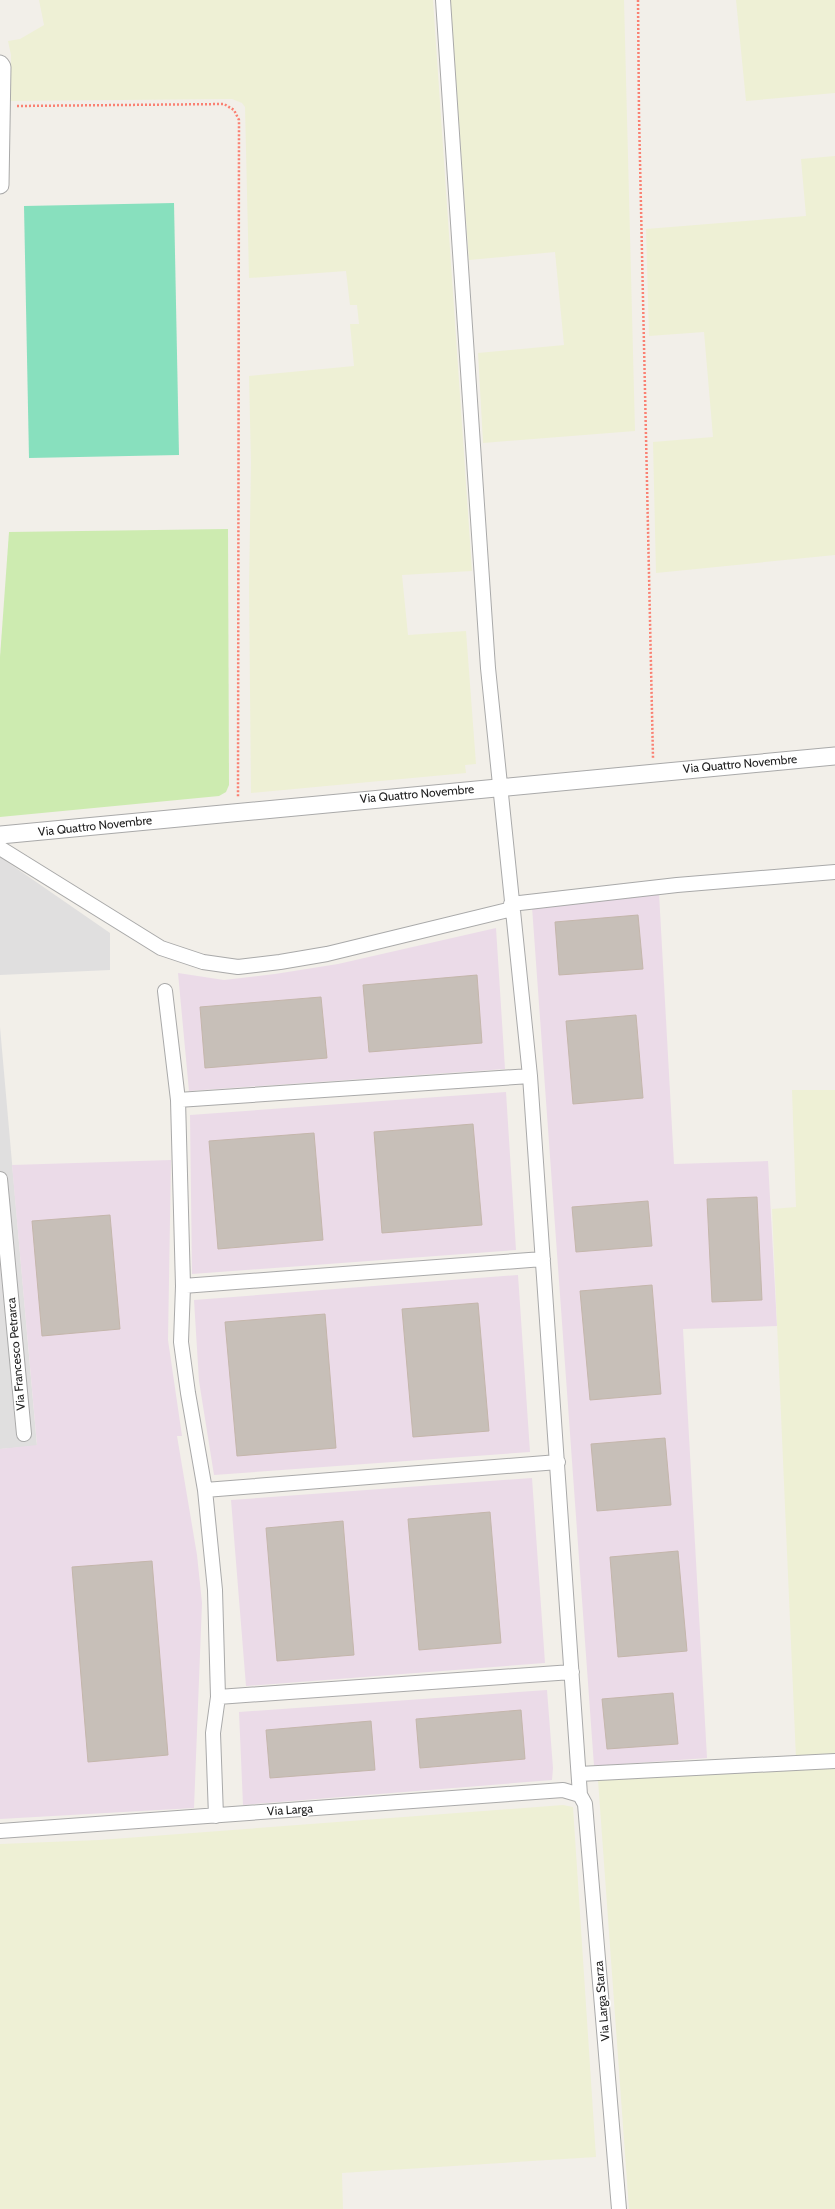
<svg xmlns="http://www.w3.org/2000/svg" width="835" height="2209" font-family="Cabin,sans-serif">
<rect width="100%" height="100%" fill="#f2efe9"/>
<path fill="#e0dfdf" d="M0,857l110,76v37l-110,5z
M0,1027l37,419 -37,3z"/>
<path fill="#ebdbe8" d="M659,893l15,271 94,-3 9,165 -94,3 24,429 -113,8 -62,-859z
M496,928l9,141 -316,22 -11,-118 46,7 51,-6 63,-10z
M506,1092l10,158 -324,24 -2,-159z
M171,1160l-3,180 14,96h-5l20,119 5,48 -8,205 -194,11v-370l37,-4 -25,-280z
M518,1275l12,177 -316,23 -15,-94 -5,-81z
M532,1478l13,185 -299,23 -15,-186z
M547,1690l6,78 -1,12 -309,25 -4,-93z"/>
<path fill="#eef0d5" d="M39,0h394l39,571 -70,4 6,60 58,-4 10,133 -11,1 1,8 -215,20 -2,-206 2,-124 -2,-87 105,-10 -4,-42h9l-2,-19h-7l-4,-34 -97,7 -4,-171 -3,-4 -10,-4 -222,2 1,-46 -3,-14 12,-2 24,-14z
M450,0h174l11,431 -152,12 -5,-90 86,-8 -9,-93 -86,8z
M736,0h99v93l-89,8z
M835,156v399l-179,18 -3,-131 60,-5 -9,-105 -55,4 -3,-107 160,-13 -5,-57z
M792,1090h43v666l-39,2 -24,-549 24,-2z
M835,1768v441h-206l-31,-429z
M563,1805l10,2 23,350 -254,16 1,36h-343v-365l99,-4z"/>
<path fill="#cdebb0" d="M228,529l1,256 -3,7 -7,4 -219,21v-160l9,-125z"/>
<path fill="#88e0be" d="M174,203l5,252 -150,3 -5,-252z"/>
<path fill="#c7bfb8" stroke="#c4b6ab" d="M638,915l5,54 -84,6 -4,-53z
M477,975l5,68 -113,9 -6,-67z
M321,997l6,61 -122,10 -5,-61z
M636,1015l7,83 -70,6 -7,-83z
M473,1124l9,101 -100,8 -8,-101z
M314,1133l9,107 -105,9 -9,-108z
M757,1197l5,103 -50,2 -5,-103z
M648,1201l4,45 -76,6 -4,-45z
M110,1215l10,114 -78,7 -10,-115z
M652,1285l9,109 -71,6 -10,-109z
M478,1303l11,128 -76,6 -11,-128z
M325,1314l11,134 -99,8 -12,-134z
M665,1438l6,67 -74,6 -6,-67z
M490,1512l11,131 -82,7 -11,-131z
M343,1521l11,134 -77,6 -11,-133z
M678,1551l9,100 -69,6 -8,-100z
M152,1561l16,194 -80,7 -16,-195z
M673,1693l5,51 -71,5 -5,-50z
M521,1710l4,49 -105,9 -4,-49z
M371,1721l4,49 -105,8 -4,-48z"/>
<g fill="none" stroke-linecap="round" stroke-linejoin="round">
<g stroke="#a9a9a9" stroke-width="16">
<path id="minor" d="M443,0l45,668 42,408 50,719 5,9 34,405
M0,848l161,100 42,14 35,5 42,-5 47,-8 185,-45
M511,904l166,-19 158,-13
M165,991l13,109 5,186 -2,56 7,51 17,97 10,100 3,107 -5,36 3,83
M178,1100l352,-24
M0,1179l24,255
M183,1286l360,-27
M205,1490l353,-28
M218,1697l354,-25
M579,1774l256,-13
M0,1831l563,-41 17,5"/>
</g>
<g stroke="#a9a9a9" stroke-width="19">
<path id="tertiary" d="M0,64l2,3 -2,118
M0,835l835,-79"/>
</g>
<path stroke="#fa8072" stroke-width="2.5" stroke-dasharray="2 2" stroke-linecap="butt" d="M638,0l1,115 14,643
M17,106l207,-2 10,6 5,10 -1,677"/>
<use href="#minor" stroke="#fff" stroke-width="14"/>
<use href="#tertiary" stroke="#fff" stroke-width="17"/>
</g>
<g text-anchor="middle" stroke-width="3.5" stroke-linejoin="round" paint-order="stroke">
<g font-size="12" fill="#222" stroke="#fff">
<text transform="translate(740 764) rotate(-5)" y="4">Via Quattro Novembre</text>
<text transform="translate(417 794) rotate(-5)" y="4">Via Quattro Novembre</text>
<text transform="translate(95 826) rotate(-6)" y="4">Via Quattro Novembre</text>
<text transform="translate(16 1354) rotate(-95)" y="4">Via Francesco Petrarca</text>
<text transform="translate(290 1810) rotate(-4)" y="4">Via Larga</text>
<text transform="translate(602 2001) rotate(-95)" y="4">Via Larga Starza</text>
</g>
</g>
</svg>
